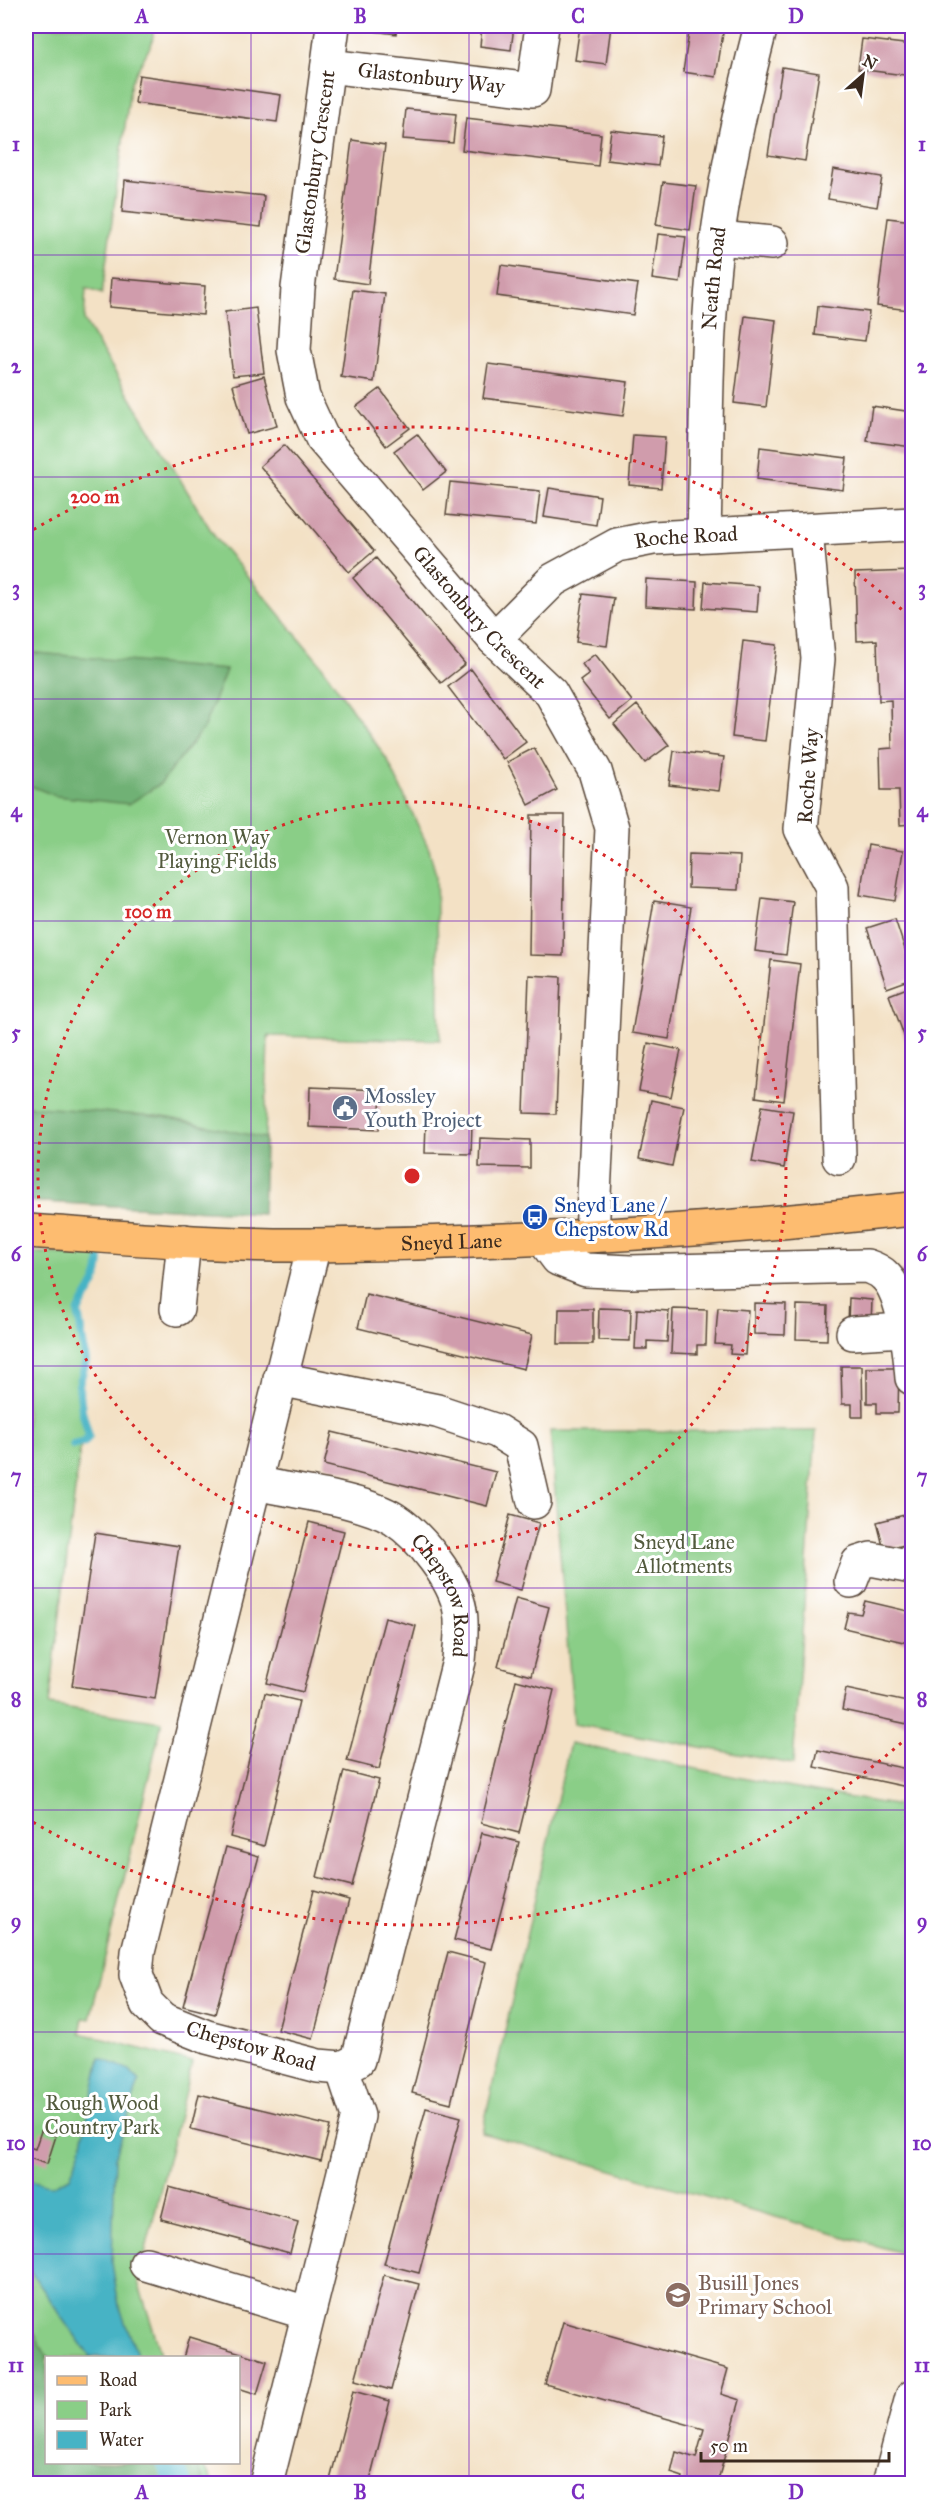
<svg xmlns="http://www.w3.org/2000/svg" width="938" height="2509" font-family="'IM FELL Great Primer',serif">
<rect width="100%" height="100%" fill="#fff"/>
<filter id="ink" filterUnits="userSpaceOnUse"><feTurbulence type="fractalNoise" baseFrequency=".0167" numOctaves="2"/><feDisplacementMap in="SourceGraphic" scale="12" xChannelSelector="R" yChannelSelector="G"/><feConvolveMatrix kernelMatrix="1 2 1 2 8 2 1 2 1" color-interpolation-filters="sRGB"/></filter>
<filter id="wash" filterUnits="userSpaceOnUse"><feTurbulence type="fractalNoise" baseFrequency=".008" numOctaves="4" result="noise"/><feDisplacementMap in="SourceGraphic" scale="24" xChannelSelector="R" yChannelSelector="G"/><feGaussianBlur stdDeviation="1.35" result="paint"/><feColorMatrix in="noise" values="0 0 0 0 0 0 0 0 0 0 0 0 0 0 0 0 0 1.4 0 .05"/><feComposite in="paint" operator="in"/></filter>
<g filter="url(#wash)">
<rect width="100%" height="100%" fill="#f3e1c5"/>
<path fill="#8ace87" stroke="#627c52" stroke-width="1.5" d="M26,26h128l-2,17 -21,39 -29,212 -16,-6 -2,33 131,216 107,129 66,95 41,88 7,26 4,165 -172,-4 -5,178 -237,-13z
M100,1249c1,34 -8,36 -22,63l8,49 -7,24 3,25 7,26 -9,13 -31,256 113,17 -72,297 -7,-1 -3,15 112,29 -54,220 24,75 -116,1v104l157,1 10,20 -187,1v-1232l57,3z
M550,1431h266l-23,333 -219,-40z
M570,1743l221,45 121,20v448l-430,-123z"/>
<path fill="#6fb174" stroke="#556e49" stroke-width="1.5" d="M26,652l200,18 -23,59 -43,55 -31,20 -73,-8 -30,-12z
M26,1106l138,11 101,21 -2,76 -237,-13z
M26,2324l7,7 14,26 -1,105 151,1 7,20h-178z"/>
<path fill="#47b3c5" stroke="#416e72" stroke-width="1.5" d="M26,1513l5,189 -5,8z
M100,2058l30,12 9,11 -24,77 -3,105 7,43 19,51h-48l-64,-92v-86l26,7 18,-9 10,-25z
M150,2463h27l-3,10z"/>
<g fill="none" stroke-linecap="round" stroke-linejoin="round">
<path stroke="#47b3c5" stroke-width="8" d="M73,1445l12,-3 4,-6 -7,-26 -3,-25 7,-24 -8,-49c14,-27 23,-29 22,-63
M99,2484l1,-2"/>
<path stroke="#47b3c5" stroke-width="26" d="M169,2462l10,22"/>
</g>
<g id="blocks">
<path fill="#d09cac" d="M365,26h32l-1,8 -31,-4z
M482,26h32l-3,24 -31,-4z
M580,26h31l-5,38 -31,-4z
M690,26l34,1 -8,50 -33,-5z
M862,39l50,6v31l-54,-7z
M782,67l37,6 -14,88 -37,-6z
M139,75l142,20 -4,27 -142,-19z
M406,109l50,5 -3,29 -50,-4z
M466,118l135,16 -3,32 -136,-16z
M611,130l51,6 -4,30 -51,-6z
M352,140l33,5 -17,139 -34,-5z
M833,169l49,8 -5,30 -49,-8z
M125,180l139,16 -3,31 -139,-15z
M663,182l33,4 -6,44 -34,-5z
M888,218l24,3v62l-3,27 -32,-4z
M658,234l28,3 -6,46 -28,-4z
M501,265l137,19 -5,31 -136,-19z
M111,278l94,8 -2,29 -94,-8z
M353,290l32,4 -11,88 -33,-5z
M818,306l51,6 -4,29 -50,-6z
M256,308l8,65 -31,3 -8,-64z
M745,316l31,4 -10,87 -32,-4z
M488,364l140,18 -5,34 -140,-18z
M264,376l13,50 -30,8 -14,-49z
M380,389l30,39 -24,18 -30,-39z
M872,406l40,6v35l-45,-6z
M417,434l29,38 -23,18 -29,-39z
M633,435l32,2 -4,51 -32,-3z
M284,445l90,106 -25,21 -89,-106z
M760,447l87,11 -4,32 -86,-11z
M450,482l90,9 -4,33 -90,-9z
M549,488l51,8 -4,29 -52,-8z
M376,558l89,106 -24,19 -88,-105z
M912,571v253l-12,1 -1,-35h-18l-1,-41 12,-1 -1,-48 -12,1 -2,-61 -20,1 -2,-68z
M646,579l51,3 -1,27 -51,-3z
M705,582l54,4 -2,26 -54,-4z
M583,594l31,4 -7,48 -31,-4z
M743,641l34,4 -12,96 -33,-4z
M595,654l37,47 -22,18 -30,-38 9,-7 -7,-10z
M471,669l55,73 -23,17 -55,-72z
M637,705l32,40 -24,18 -31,-39z
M534,748l23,42 -28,15 -22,-43z
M674,751l50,6 -5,34 -50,-6z
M531,815h34l-2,141 -34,-1z
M868,845l35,6 -8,50 -35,-6z
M689,854l51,2 -2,34 -50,-2z
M762,898l31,4 -7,53 -31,-4z
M654,901l37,6 -22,132 -37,-6z
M895,919l17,52v8l-25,9 -20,-60z
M771,960l29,4 -16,137 -28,-4z
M529,975l32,2 -5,137 -32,-1z
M912,986v71l-23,-62z
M648,1043l33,7 -10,47 -32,-6z
M310,1087l71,3 -2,40 -70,-3z
M651,1100l33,7 -12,59 -33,-7z
M762,1106l31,5 -9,57 -32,-6z
M426,1123l46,1 -1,30 -46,-1z
M480,1138l50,2v28l-51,-1z
M912,1268v31l-13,-27z
M366,1294l166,41 -8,34 -166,-41z
M849,1298l23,2 -1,24 -23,-1z
M754,1303l32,1 -1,31 -31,-1z
M797,1305l31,1 -1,34 -31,-1z
M599,1308l32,1 -1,32 -32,-1z
M718,1308l30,2 -3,45 -15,-1 1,-9 -16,-1z
M559,1309h34v35h-35z
M637,1309l32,2 -2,31 -20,-1v8h-12z
M673,1309l34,1 -1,35h-9v9l-26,-1z
M841,1366h21l1,51h-11v-13h-10z
M867,1368h32l-1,45h-21v-10h-10z
M332,1432l164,40 -9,34 -163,-41z
M912,1513v30l-28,7 -7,-28z
M510,1515l29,8 -18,67 -29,-8z
M309,1522l35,9 -41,161 -36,-9z
M95,1533l84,13 -24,153 -83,-13z
M516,1598l33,9 -18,69 -33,-9z
M865,1601l47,11v32l-68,-16 4,-16 13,2z
M385,1618l31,8 -37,143 -32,-8z
M516,1680l38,10 -35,143 -38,-10z
M846,1689l66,14v22l-70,-15z
M265,1693l34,8 -35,145 -34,-9z
M818,1750l94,20v18l-98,-21z
M344,1771l35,9 -27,106 -35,-9z
M482,1833l37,9 -28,107 -37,-9z
M226,1847l33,9 -44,158 -32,-8z
M314,1890l35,10 -36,139 -35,-9z
M448,1952l38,10 -35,141 -39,-10z
M199,2094l131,32 -9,35 -130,-32z
M426,2108l35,9 -42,156 -35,-9z
M41,2131l15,5 -9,28 -21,-7v-11l9,3z
M169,2187l129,35 -8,31 -129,-34z
M384,2275l35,9 -28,106 -36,-10z
M563,2322l165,47 -7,25 19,6 -23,84h-36l2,-7 -12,-4 5,-21 20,6 8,-29 -159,-45z
M189,2337l78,24 -10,33 -19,-6v-30h-55z
M353,2391l37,10 -21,83h-40z"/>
</g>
</g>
<g filter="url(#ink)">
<use href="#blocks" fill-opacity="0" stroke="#574537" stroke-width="1.5"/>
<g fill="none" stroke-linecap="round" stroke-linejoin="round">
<g stroke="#574537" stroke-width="36">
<g id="minor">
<path id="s1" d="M333,26l-35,262 -4,62 9,47 19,41 172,201 57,54 44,78 17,57 -20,407"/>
<path id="s2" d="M328,66l205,24 9,-64"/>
<path d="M718,238l54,5"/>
<path d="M806,531l12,128 -17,170 31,58 7,271"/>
<path id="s3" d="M704,534c3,-102 0,-207 15,-308 10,-68 25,-134 42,-200"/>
<path id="s4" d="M494,639l59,-59 64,-35 36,-7 259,-14"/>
<path d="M543,1239l15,20 28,11 45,2 236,-6c6,2 13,5 17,9 20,17 26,77 28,103"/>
<path d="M177,1309l7,-68"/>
<path d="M853,1333l51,-3"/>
<path d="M280,1379l157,32 60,20 24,15 13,56"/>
<path id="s5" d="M256,1483c38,9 106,16 138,36 26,17 61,61 66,92 3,16 0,34 -1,50l-101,399 -16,8 -24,-2 -111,-29 -45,-18 -15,-15 -11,-29 2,-23 176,-707"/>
<path d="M851,1581l7,-18 13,-4 41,8"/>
<path d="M146,2264l161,49"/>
<path d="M266,2484l92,-368 -16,-48"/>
<path d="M889,2484l23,-87"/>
</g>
</g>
<g stroke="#574537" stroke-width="36">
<g id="major">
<path id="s6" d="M26,1231c96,6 193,15 289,14 200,-2 399,-14 597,-36"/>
</g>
</g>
<use href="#minor" stroke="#fff" stroke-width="33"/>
<use href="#major" stroke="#fdbc70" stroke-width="33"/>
</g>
</g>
<path fill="none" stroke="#7b2cbf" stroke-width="1.5" stroke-opacity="0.55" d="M251,26v2458M469,26v2458M687,26v2458M26,255h886M26,477h886M26,699h886M26,921h886M26,1143h886M26,1366h886M26,1588h886M26,1810h886M26,2032h886M26,2254h886"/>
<g fill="none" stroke="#d62828" stroke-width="3" stroke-dasharray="3 6">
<circle cx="412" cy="1176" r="374"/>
<path d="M908 1737A749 749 0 0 1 26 1818M26 534A749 749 0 0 1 908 615"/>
</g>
<defs>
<g id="civic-disc" transform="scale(1.35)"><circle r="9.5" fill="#5c6f8a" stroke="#fff"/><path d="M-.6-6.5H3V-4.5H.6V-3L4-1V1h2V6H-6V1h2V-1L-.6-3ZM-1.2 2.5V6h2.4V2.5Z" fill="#fff"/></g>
<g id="bus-disc" transform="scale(1.35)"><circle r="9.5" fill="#1a4fb4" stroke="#fff"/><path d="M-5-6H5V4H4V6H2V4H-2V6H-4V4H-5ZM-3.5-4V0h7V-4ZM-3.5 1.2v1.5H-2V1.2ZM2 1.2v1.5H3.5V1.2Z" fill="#fff"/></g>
<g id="school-disc" transform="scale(1.35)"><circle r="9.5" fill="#8d6e63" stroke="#fff"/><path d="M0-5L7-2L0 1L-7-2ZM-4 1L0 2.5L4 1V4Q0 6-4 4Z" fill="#fff"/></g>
</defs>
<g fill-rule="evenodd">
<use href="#civic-disc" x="345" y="1108"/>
<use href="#bus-disc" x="535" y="1217"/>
<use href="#school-disc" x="678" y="2295"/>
</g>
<g text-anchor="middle" stroke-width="6" stroke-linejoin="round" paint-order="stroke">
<g font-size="21" fill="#3b2a1e" stroke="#fff">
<text dy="7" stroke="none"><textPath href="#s2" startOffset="104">Glastonbury Way</textPath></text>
<text transform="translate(315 162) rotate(-82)" y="7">Glastonbury Crescent</text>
<text dy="7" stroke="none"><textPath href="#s3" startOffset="256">Neath Road</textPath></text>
<text dy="7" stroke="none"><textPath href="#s4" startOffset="226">Roche Road</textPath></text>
<text dy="7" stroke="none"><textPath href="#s1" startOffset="658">Glastonbury Crescent</textPath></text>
<text transform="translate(808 776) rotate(-86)" y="7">Roche Way</text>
<text dy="7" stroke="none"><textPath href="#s6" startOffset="426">Sneyd Lane</textPath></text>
<text dy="7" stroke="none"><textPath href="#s5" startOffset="238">Chepstow Road</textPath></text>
<text transform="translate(251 2046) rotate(16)" y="7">Chepstow Road</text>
</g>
<g font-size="21" fill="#535b3e" stroke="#fff">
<text x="217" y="844">Vernon Way<tspan x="217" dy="24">Playing Fields</tspan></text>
<text x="684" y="1549">Sneyd Lane<tspan x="684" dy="24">Allotments</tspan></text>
<text x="102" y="2110">Rough Wood<tspan x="102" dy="24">Country Park</tspan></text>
</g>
<g font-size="21" fill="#4e5e75" stroke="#fff" text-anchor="start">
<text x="364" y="1103">Mossley<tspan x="364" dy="24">Youth Project</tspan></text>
</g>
<g font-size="21" fill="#164399" stroke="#fff" text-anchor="start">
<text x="554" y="1212">Sneyd Lane /<tspan x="554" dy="24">Chepstow Rd</tspan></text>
</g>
<g font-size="21" fill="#785e54" stroke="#fff" text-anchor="start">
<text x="698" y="2290">Busill Jones<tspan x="698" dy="24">Primary School</tspan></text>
</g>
</g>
<circle cx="412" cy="1176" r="9" fill="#d62828" stroke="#fff" stroke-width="3"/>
<g font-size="18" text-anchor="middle" font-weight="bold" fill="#d62828" stroke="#fff" stroke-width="6" stroke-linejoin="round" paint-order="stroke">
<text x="95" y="503">200 m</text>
<text x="148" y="918">100 m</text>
</g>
<rect width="938" height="2509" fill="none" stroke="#fff" stroke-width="66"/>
<rect x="45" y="2356" width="195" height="108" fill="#ffffff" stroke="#b1aaa5" stroke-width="1.5"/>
<rect x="57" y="2376" width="30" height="9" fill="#fdbc70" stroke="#b1aaa5" stroke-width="1.5"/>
<text x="99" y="2386" font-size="18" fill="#3b2a1e">Road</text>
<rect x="57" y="2401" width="30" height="18" fill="#8ace87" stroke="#b1aaa5" stroke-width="1.5"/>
<text x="99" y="2416" font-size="18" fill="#3b2a1e">Park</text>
<rect x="57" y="2431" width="30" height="18" fill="#47b3c5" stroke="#b1aaa5" stroke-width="1.5"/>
<text x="99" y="2446" font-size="18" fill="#3b2a1e">Water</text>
<g transform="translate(863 75) rotate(28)" stroke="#ffffff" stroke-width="4.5" paint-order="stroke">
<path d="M0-4.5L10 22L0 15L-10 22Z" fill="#3b2a1e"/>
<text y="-9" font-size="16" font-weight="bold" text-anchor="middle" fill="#3b2a1e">N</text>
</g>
<path d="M701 2452v9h188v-9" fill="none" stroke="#3b2a1e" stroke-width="3"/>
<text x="710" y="2452" font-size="18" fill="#3b2a1e" stroke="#ffffff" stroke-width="4.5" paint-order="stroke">50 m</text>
<rect x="33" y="33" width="872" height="2443" fill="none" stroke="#7b2cbf" stroke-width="2"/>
<g font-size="20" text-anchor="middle" font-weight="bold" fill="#7b2cbf">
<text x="142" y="23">A</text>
<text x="360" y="23">B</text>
<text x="578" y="23">C</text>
<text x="796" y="23">D</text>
<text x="16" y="151">1</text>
<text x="922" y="151">1</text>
<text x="16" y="373">2</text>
<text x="922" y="373">2</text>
<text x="16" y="595">3</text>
<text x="922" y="595">3</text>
<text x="16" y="817">4</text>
<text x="922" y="817">4</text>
<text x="16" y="1039">5</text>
<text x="922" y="1039">5</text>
<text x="16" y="1261">6</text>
<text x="922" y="1261">6</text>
<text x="16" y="1483">7</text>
<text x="922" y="1483">7</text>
<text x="16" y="1706">8</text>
<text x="922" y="1706">8</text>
<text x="16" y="1928">9</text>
<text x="922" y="1928">9</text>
<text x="16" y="2150">10</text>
<text x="922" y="2150">10</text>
<text x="16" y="2372">11</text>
<text x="922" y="2372">11</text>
<text x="142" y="2499">A</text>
<text x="360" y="2499">B</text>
<text x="578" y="2499">C</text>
<text x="796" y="2499">D</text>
</g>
</svg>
